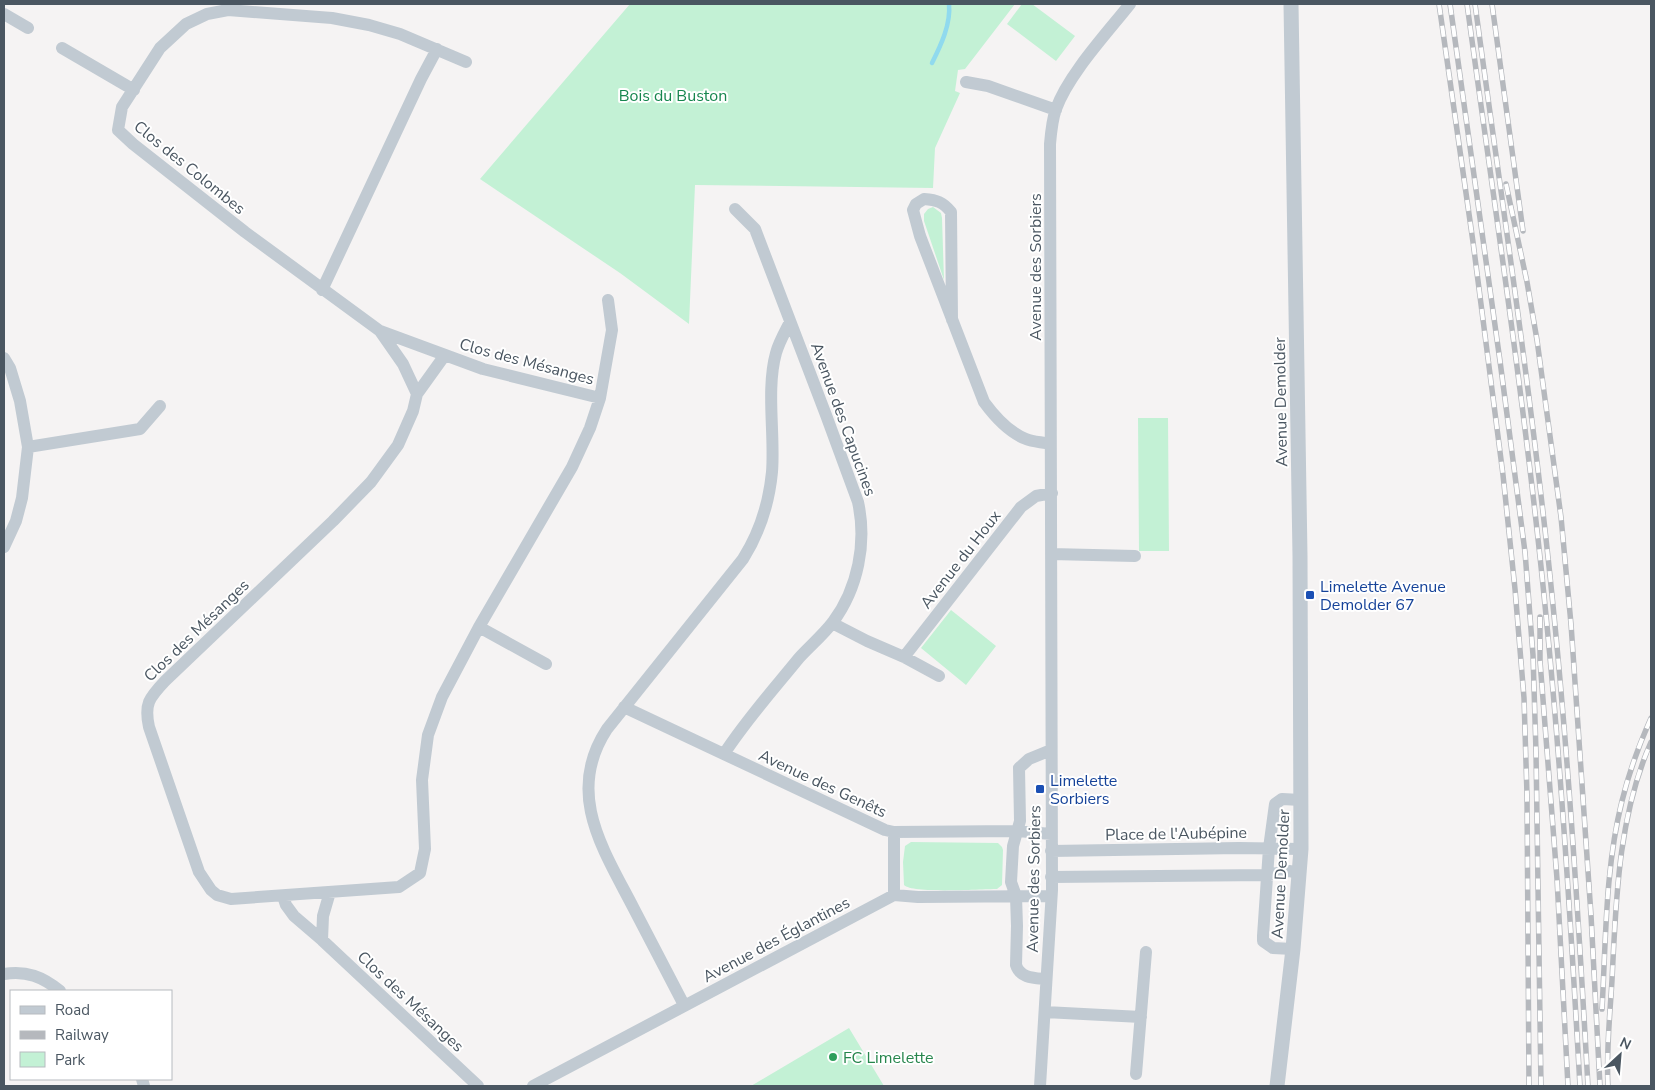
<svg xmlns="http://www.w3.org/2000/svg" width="1655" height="1090" font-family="'Nunito Sans',sans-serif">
<rect width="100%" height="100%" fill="#f5f3f3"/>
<path fill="#c3f1d5" d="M630,4h385l-50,65 -7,1 -3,21 5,2 -25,55 -2,40 -238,-3 -6,139 -69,-51 -140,-94z
M1022,4h10l43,32 -19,25 -49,-37z
M933,207l8,6 1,5 2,62 -20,-59v-7l4,-5z
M1138,418h30l1,133h-30z
M951,610l45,36 -30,39 -45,-37z
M911,842l87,1 4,4 1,3 -1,35 -5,4c-16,0 -84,5 -93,-4l-1,-23 2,-16z
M849,1028l35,58h-133z"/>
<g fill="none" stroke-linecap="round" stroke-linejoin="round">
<path stroke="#90daee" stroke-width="4.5" d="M932,63c9,-18 19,-39 17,-59"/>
<path stroke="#c1cad2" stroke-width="12" d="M4,14l24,14
M62,48l72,42
M466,62l-66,-28 -31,-9 -37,-7 -104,-8 -21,4 -21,10 -26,24 -38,59 -4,23 15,14 112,88 135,99 103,38 117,29
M966,82l22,4 68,24
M322,290l99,-211 16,-30
M952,320l-1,-108c-8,-10 -14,-12 -27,-13l-8,5 -3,6 7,26 64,166c11,15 24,30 42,37 7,3 16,3 24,5
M380,331l23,33 14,30
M445,355l-28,39 -4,17 -15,34 -27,37 -38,39 -168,160c-16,17 -21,23 -16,46l50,145 12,18 6,5 14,4 168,-12 21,-14 5,-24 -3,-69 6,-45 14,-38 37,-70 93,-160 18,-39 10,-30 12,-68 -4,-30
M4,358l6,10 10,33 8,46 -6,51 -6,23 -12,26
M28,447l112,-18 20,-23
M1051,554l84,2
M832,623l35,18 37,16 35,19
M479,627l67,37
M904,657l117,-150 15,-11 16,-3
M624,707l261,123 9,2 124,-1 33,3
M724,754c22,-34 49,-64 75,-96 11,-12 24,-23 34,-36 25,-34 34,-79 25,-120l-32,-87 -71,-186 -20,-20
M894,832v63
M1051,851l188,-3 62,1
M1051,877l216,-2 22,-4 11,2
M283,896l3,9 8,11 28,24 156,146
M322,940l1,-24 7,-24
M1293,949l-20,-1 -10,-7v-5l6,-88 6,-44 7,-5 19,1
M4,974c22,-4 39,3 56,17
M1045,979c-11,-1 -25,-1 -29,-14l1,-39 -1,-30 -5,-14 2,-36 7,-25 -1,-53 10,-9 22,-9
M684,1005c-17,-32 -34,-65 -51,-98 -30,-58 -68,-114 -26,-178l136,-170c17,-27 26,-56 29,-87 3,-37 -6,-83 4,-119 3,-11 9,-21 14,-31
M1045,1012l96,5
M1136,1074l10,-122
M142,1079l2,7
M533,1086l361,-191 24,2 133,-1
M1040,1086l12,-196 -2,-746c1,-12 2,-24 6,-35 12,-34 51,-76 74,-105"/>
<path stroke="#c1cad2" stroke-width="15" d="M1277,1086l16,-137 8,-100 -1,-293 -9,-552"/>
<g stroke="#b5b8bd" stroke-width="5.5">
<path id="rail" d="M1439,4l34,238 30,233 12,114 9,109 3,97 2,291
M1450,4l50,357 25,191 8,103 3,97 5,334
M1467,4c25,184 53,368 73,553 19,176 30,353 40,529
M1475,4c25,184 53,368 73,553 19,176 30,353 40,529
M1492,4l31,227
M1506,184l21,98 10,58 24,177 10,107 20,291 9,171
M1540,617v44l17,218 11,207
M1602,1009c4,-69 3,-140 20,-208 7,-29 17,-56 29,-83
M1608,1086c-2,-35 2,-71 4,-106 4,-80 6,-163 39,-238"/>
</g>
<use href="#rail" stroke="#fff" stroke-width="4" stroke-dasharray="11" stroke-linecap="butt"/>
</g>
<g fill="#1a4fb4" stroke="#fff" stroke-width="2">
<rect x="1305" y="590" width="10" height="10" rx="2.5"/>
<rect x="1035" y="784" width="10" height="10" rx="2.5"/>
</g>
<circle fill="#2e9e5b" stroke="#fff" stroke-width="2" cx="833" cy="1057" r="5"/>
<g text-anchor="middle" stroke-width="4" stroke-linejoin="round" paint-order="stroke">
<g font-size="16" fill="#17864f" stroke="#fff">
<text x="673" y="101">Bois du Buston</text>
</g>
<g font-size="16" fill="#4a5661" stroke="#fff">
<text transform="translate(190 167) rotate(39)" y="6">Clos des Colombes</text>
<text transform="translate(1035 267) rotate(-90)" y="6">Avenue des Sorbiers</text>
<text transform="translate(527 361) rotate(15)" y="6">Clos des Mésanges</text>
<text transform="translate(1280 402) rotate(-91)" y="6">Avenue Demolder</text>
<text transform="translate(844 419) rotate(70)" y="6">Avenue des Capucines</text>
<text transform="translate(960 559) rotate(-52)" y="6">Avenue du Houx</text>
<text transform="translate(196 630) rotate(-44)" y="6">Clos des Mésanges</text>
<text transform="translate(823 783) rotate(25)" y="6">Avenue des Genêts</text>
<text transform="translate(1176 833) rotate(-1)" y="6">Place de l'Aubépine</text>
<text transform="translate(1280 874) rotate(-87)" y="6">Avenue Demolder</text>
<text transform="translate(1033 879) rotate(-89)" y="6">Avenue des Sorbiers</text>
<text transform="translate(776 939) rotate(-28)" y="6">Avenue des Églantines</text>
<text transform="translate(411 1001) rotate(43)" y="6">Clos des Mésanges</text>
</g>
<g font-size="16" fill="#164399" stroke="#fff" text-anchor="start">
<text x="1320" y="592">Limelette Avenue<tspan x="1320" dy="18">Demolder 67</tspan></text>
<text x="1050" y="786">Limelette<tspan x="1050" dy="18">Sorbiers</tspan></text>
</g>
<g font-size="16" fill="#27864d" stroke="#fff" text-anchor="start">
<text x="843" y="1063">FC Limelette</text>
</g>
</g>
<rect width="1655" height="1090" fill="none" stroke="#4a5661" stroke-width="10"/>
<rect x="10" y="990" width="162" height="90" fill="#ffffff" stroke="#b7bbc0"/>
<rect x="20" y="1006" width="25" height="8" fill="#c1cad2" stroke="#b7bbc0"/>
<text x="55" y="1015" font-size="15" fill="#4a5661">Road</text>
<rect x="20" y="1031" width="25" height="8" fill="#b5b8bd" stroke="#b7bbc0"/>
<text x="55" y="1040" font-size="15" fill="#4a5661">Railway</text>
<rect x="20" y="1052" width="25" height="15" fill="#c3f1d5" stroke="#b7bbc0"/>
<text x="55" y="1065" font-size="15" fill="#4a5661">Park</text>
<g transform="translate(1620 1055) rotate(26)" stroke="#ffffff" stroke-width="4" paint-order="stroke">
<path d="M0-4L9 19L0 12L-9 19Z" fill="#4a5661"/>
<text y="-8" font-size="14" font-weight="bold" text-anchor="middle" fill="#4a5661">N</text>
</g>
</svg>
